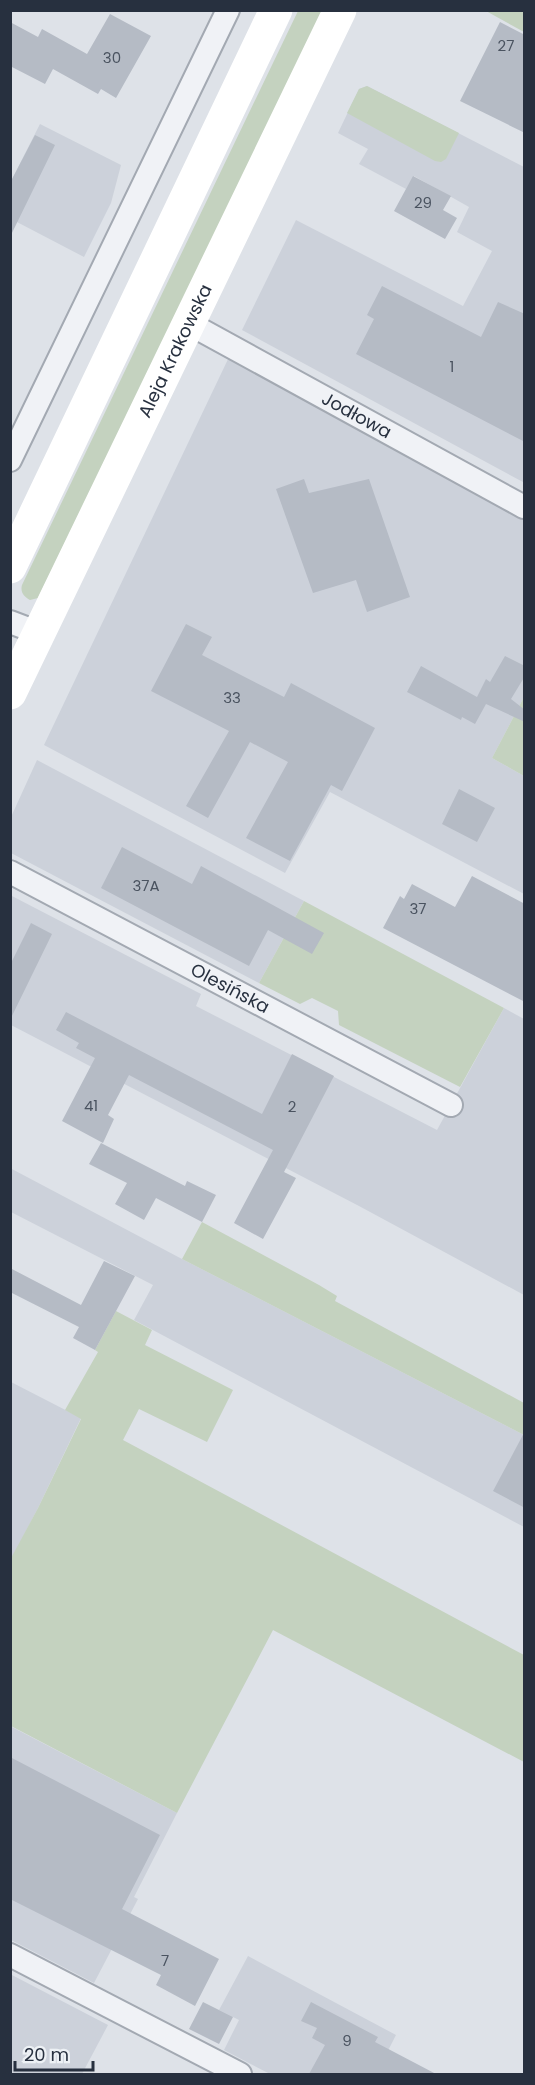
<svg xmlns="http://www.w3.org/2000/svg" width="535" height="2085" font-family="Poppins,sans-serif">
<rect width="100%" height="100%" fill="#dee2e8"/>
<path fill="#ccd1da" d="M367,86l157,81v312l-1,3 -281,-152 54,-110 167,86 29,-55 -35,-19 12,-25 -55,-31 -8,13 -47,-25 9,-15 -30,-16 21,-44z
M40,124l81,41 -10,38 -27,54 -69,-36 -5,-38z
M230,355l294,162v180l-32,61 32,18v118l-194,-102 -45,81 -241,-128z
M37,760l267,141 -45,82 -248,-130v-36z
M10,895l191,99 -5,12 241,124 67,-122 20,11v276l-165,-89 -348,-181z
M10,1168l172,91 342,176v92l-390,-207 19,-35 -142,-73z
M11,1382l70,36 -43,90 -27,52z
M10,1726l167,87 -43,84 4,2 -44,84 -83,-43z
M248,1956l148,79 -20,39h-106l-46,-24 15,-30 -20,-10z
M10,1974l98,51 -26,49h-71z"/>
<path fill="#c4d2bf" d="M298,11h25l-285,587 -8,2c-6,-3 -10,-8 -8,-15z
M486,11h38v21z
M367,86l92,47 -13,26 -5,3 -6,-1 -88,-48 12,-24z
M524,697v79l-32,-18z
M304,901l200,107 -44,79 -121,-62 -1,-14 -26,-13 -12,6 -41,-21z
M202,1222l117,63 18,11 -2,5 189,102v32l-342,-176z
M116,1311l36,19 -7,15 88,45 -26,52 -68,-33 -16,31 401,215v107l-251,-132 -96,183 -166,-87 -1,-166 28,-52 43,-89 -16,-9 33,-58 -3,-2z"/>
<path fill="#b5bbc5" d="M110,14l41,22 -35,62 -15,-9 -3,5 -45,-25 -8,15 -35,-18v-44l28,15 4,-8 45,25z
M500,22l25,13v98l-65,-32z
M35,135l20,10 -45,92v-54z
M413,176l38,20 -8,14 14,8 -12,21 -51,-28z
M382,286l99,51 17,-35 27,12v128l-169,-88 18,-35 -7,-4z
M304,479l5,14 60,-14 41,118 -43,15 -11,-32 -43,13 -37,-104z
M186,624l26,13 -10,18 82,42 7,-14 84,45 -33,63 -11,-6 -41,76 -44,-23 42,-76 -38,-20 -42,76 -22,-12 43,-75 -78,-40z
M505,656l20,10v10l-14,23 14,11v12l-39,-18 -11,20 -13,-7 -1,3 -54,-28 14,-26 56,31 9,-18 4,3z
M459,789l36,19 -18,34 -35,-18z
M122,847l70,37 9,-18 123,67 -12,21 -44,-24 -19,36 -148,-78z
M472,876l53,28v98l-142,-74 17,-32 4,3 8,-15 43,23z
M31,923l21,11 -42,86v-55z
M66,1012l196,102 30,-60 42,22 -50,96 12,6 -33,61 -29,-16 39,-73 -144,-75 -21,40 6,4 -11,24 -41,-22 33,-63 -19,-10 3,-5 -23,-13z
M101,1143l84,43 2,-5 29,14 -14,27 -46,-24 -12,22 -29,-16 12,-21 -38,-19z
M104,1261l31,15 -40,74 -22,-12 6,-11 -69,-35v-24l71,37z
M525,1431v77l-32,-17z
M10,1757l150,78 -38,74 97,50 -24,47 -39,-21 5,-10 -151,-76z
M203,2002l30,15 -14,27 -30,-15z
M311,2002l67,35 -3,5 61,32h-127l16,-29 -13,-7 5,-10 -16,-7z"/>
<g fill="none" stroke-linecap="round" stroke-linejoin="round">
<g stroke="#a3a9b2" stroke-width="26">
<g id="street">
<path id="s1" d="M190,324l334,183"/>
<path d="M10,460l218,-450"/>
<path d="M10,622l29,11"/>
<path id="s2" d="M10,872l441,233"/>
<path d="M10,1955l230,119"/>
</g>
</g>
<use href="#street" stroke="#f0f2f6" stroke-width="22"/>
<g stroke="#fff" stroke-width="33">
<path d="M10,567l266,-557"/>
<path id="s3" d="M10,693l330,-683"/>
</g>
</g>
<g text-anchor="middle" stroke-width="6" stroke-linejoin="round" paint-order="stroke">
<g font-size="15" fill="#4a5360">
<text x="506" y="51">27</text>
<text x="112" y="63">30</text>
<text x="423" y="208">29</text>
<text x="452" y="372">1</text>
<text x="232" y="703">33</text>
<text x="146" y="891">37A</text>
<text x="418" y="914">37</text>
<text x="91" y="1111">41</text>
<text x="292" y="1112">2</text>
<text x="165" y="1966">7</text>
<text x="347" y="2046">9</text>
</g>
<g font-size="18" fill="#27303f" stroke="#edf1f5">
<text dy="6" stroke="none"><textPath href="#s3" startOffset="380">Aleja Krakowska</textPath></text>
<text dy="6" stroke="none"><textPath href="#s1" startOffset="190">Jodłowa</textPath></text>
<text dy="6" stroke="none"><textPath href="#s2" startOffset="249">Olesińska</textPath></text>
</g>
</g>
<rect width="535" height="2085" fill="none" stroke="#27303f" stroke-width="24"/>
<path d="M15 2061v9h78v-9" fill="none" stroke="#27303f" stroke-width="3"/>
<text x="24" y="2061" font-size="18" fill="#27303f" stroke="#edf1f5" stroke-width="4.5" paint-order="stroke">20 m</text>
</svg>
